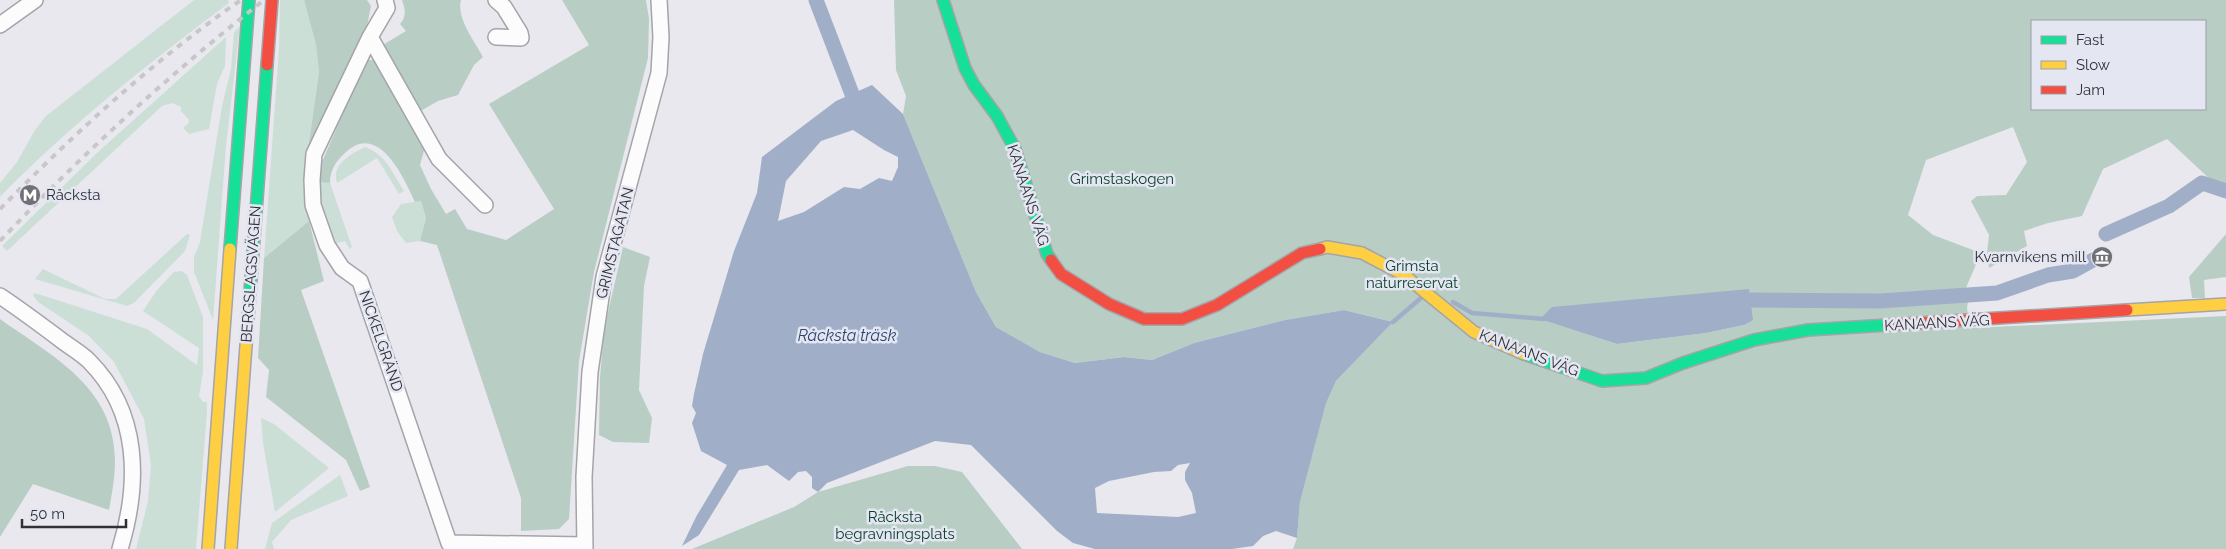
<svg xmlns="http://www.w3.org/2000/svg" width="2226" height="549" font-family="Raleway,sans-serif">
<rect width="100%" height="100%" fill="#e8e8ee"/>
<path fill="#ccdfd7" d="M194,0h34l1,3c-80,60 -159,122 -229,194v-14l17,-21 18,-32 11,-14z
M280,0h24l12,45 3,27 -16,110 6,39 -45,37 15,-209z
M240,26l-14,120 -13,174 -19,-48v-15l6,-15 22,-136 9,-37 3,-37z
M226,37l-1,29 -8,18 -8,45 -20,5 -6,-6 5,-4 1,-4 -8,-9v-4l-9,-4 -10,3 -155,145 -5,-5 96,-94z
M365,147c21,7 28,27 39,44l-5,3 -22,-36 -40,25c-6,-19 14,-29 28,-36z
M319,182l11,1 22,64 -2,2 -5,-8 -12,3 -12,-36z
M421,201l5,17 -6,23 -14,2 -9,-12 -5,-14 9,-13z
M187,234l3,1 -5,16 -51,52 -7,3 -92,-27 8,-10 62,30h11z
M181,271l6,4 16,42v55l-4,24 4,6h4v10l-11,137h-60l12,-48 3,-36 -7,-46 -30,-57 -25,-26 -51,-34 -5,-7 2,-2 112,36 50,36 2,-17 -56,-37 14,-21 17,-18z
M261,418l13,6 55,44 -54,44 -12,-69z
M340,475l8,21 -57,24 -19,22 2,7h-9l7,-26z"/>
<path fill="#b8cec5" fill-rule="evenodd" d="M304,0h63l4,6 -4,20 -59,123 11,-77 -3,-27z
M402,0h59c-5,18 14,42 22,57l-9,8 -16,30 -20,6 -19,11 -38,-66 25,-15 -6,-7c7,-9 5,-14 2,-24z
M562,0h84l3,19 -1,39 -54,214 -15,89 -10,158 -10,10 -38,2v-33l-84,-253 -17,-4 6,-23 -5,-17 -6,1c-12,-26 -37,-81 -70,-49 -9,8 -15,17 -15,30l-11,-1v-13l47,-109h7l5,3 47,84 -5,18 11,24 15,25 9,-5 12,20 39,11 48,-31 -65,-105 100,-59z
M894,0h1332v187l-13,-5 -46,-43 -64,30 -21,47 -34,7 -24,8 3,15 -38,22 -2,-15 2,-18 -18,-34 6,-5 29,-1 21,-33 -14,-35 -87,33 -18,55 25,20 48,18 -16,37 3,11 -1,8 4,19 255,-12v233h-933l4,-11 3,-36 26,-100 10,-21 57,-59 -49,-12 -59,10 -91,23 -42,17 -28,-3 -49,6 -35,-11 -44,-25 -20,-35 -73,-178 3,-18 -10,-26zM2032,21h173v88h-173zM1541,319l203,6 -38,8 -89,11z
M309,221l15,60 -23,9 69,197 -10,4 -14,-31 -80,-63 3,-27 -11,-12 6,-100z
M2226,234v43l-22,3 1,18h-13l-3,-21z
M623,247l27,10 -6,29 -5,104 13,28 -3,25 -36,-1 -14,-7 1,-57 4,-48z
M0,319c52,37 115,68 115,142 0,16 -3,33 -6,49l-76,-26 -33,53z
M908,466h27l27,6 60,77h-330l102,-42 24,-15z"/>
<path fill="#a0afc7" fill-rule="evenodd" d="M872,85l31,29 73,178 20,35 44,25 35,11 49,-6 28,3 42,-17 91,-23 59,-10 49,12 -57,59 -10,22 -26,99 -3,36 -21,-7 -13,5 -10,10 -21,3h-137l-22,-6 -16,-12 -86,-86 -36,-4 -108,42 -9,9 -6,-4v-11l-6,-6 -8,1 -9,9 -22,-16 -28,5 -40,65 -17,11 14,-29 31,-52 -26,-14 -9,-28 4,-10 -4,-7 2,-12 9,-40 31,-103 23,-58 5,-36 74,-56zM853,130l31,20 14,7v10l-6,14 -13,-3 -19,11 -16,-2 -40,25 -26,9 8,-40 35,-40zM1190,463l-5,9v8l7,13 4,20 -18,4 -81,-4 -2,-25 14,-7 45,-9 17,-1 7,-6z
M1749,289l4,31 -9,5 -38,8 -89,11 -77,-25 12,-12z"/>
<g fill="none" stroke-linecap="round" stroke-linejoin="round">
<path stroke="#a0afc7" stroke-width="4.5" d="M1453,302l19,11 72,6
M1393,322l28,-24"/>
<path stroke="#a0afc7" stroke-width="15" d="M816,0l36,94
M2106,234l63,-28 33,-23 24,8
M1752,300l128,1 117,-8 51,-18 25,-4 20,-11"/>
<g stroke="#a4a4a9" stroke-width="18">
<path id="street" d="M385,0l2,8 -17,29 -56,117 -2,26 1,25 14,40 15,23 18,13 89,262 136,2
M0,25l35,-25
M370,37l69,122 46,46
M496,37l25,1 -1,-5 -16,-26 -8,-7
M0,296c21,14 41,29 61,44 9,7 20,13 28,21 51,51 51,122 31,188
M585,549l-1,-72 6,-105 14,-95 55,-204 2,-36 -2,-37"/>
</g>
<g stroke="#a4a4a9" stroke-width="14">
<path id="fast" d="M943,0l22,68 9,17 23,31 18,33 32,105 4,6
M230,249l19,-249
M247,332l20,-267
M1524,354l78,27 44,-3 37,-15 71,-23 54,-10 80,-5"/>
</g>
<g stroke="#a4a4a9" stroke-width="14">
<path id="slow" d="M1320,249l7,-2 35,6 42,22 70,57 50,22
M2127,310l99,-6
M208,549l22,-300
M231,549l16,-217"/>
</g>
<g stroke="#a4a4a9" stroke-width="14">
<path id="jam" d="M267,65l5,-65
M1051,260l10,14 48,30 35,15h38l35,-14 85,-52 18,-4
M1888,325l239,-15"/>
</g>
<use href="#street" stroke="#fcfcfc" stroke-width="15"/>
<use href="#fast" stroke="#16e098" stroke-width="11"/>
<use href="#slow" stroke="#ffcf43" stroke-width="11"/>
<use href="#jam" stroke="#f24e42" stroke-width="11"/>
<path stroke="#c7c7c9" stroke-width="4" stroke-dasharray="6 6" stroke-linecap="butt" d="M0,209c75,-76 154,-149 241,-209
M0,241c82,-87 170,-167 264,-241"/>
</g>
<defs>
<g id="metro-disc" transform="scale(1.125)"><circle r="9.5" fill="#707076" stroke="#e4e6f2"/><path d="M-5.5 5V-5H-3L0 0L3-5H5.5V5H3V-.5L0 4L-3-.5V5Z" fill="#fff"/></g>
<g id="museum-disc" transform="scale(1.125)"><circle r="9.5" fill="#707076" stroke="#e4e6f2"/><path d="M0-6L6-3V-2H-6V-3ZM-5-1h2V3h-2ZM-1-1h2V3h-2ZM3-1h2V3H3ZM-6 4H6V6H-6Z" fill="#fff"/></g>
</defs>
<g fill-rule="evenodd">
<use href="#metro-disc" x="30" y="195"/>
<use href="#museum-disc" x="2102" y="257"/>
</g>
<g text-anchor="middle" stroke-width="5" stroke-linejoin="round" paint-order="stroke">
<g font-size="15" fill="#0b412b" stroke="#e4e6f2">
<text x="1122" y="184">Grimstaskogen</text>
<text x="1412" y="271">Grimsta<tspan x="1412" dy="17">naturreservat</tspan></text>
<text x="895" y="522">Råcksta<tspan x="895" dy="17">begravningsplats</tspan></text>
</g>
<g font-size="15" fill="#303035" stroke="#e4e6f2" text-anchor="start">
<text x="46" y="200">Råcksta</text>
<text x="2086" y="262" text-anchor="end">Kvarnvikens mill</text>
</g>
<g font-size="15" fill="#303035" stroke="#e4e6f2">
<text transform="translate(1028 195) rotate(72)" y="5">KANAANS VÄG</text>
<text transform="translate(615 243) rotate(-76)" y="5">GRIMSTAGATAN</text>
<text transform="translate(251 274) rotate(-86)" y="5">BERGSLAGSVÄGEN</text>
<text transform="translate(1937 323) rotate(-3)" y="5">KANAANS VÄG</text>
<text transform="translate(381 341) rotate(71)" y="5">NICKELGRÄND</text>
<text transform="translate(1529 353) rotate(21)" y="5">KANAANS VÄG</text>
</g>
<g font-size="16" font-style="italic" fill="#294471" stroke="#e4e6f2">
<text x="847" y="341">Råcksta träsk</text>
</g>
</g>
<rect x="2031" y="20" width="175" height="90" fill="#e4e6f2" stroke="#9c9da6"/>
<rect x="2041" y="36" width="25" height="8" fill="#16e098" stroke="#9c9da6"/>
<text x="2076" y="45" font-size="15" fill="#303035">Fast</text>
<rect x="2041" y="61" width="25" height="8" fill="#ffcf43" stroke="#9c9da6"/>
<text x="2076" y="70" font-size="15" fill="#303035">Slow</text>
<rect x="2041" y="86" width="25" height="8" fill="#f24e42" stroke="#9c9da6"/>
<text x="2076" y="95" font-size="15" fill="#303035">Jam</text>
<path d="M22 519v8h104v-8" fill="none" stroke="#303035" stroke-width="2.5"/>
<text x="30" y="519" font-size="15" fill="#303035" stroke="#e4e6f2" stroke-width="4" paint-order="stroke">50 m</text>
</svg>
